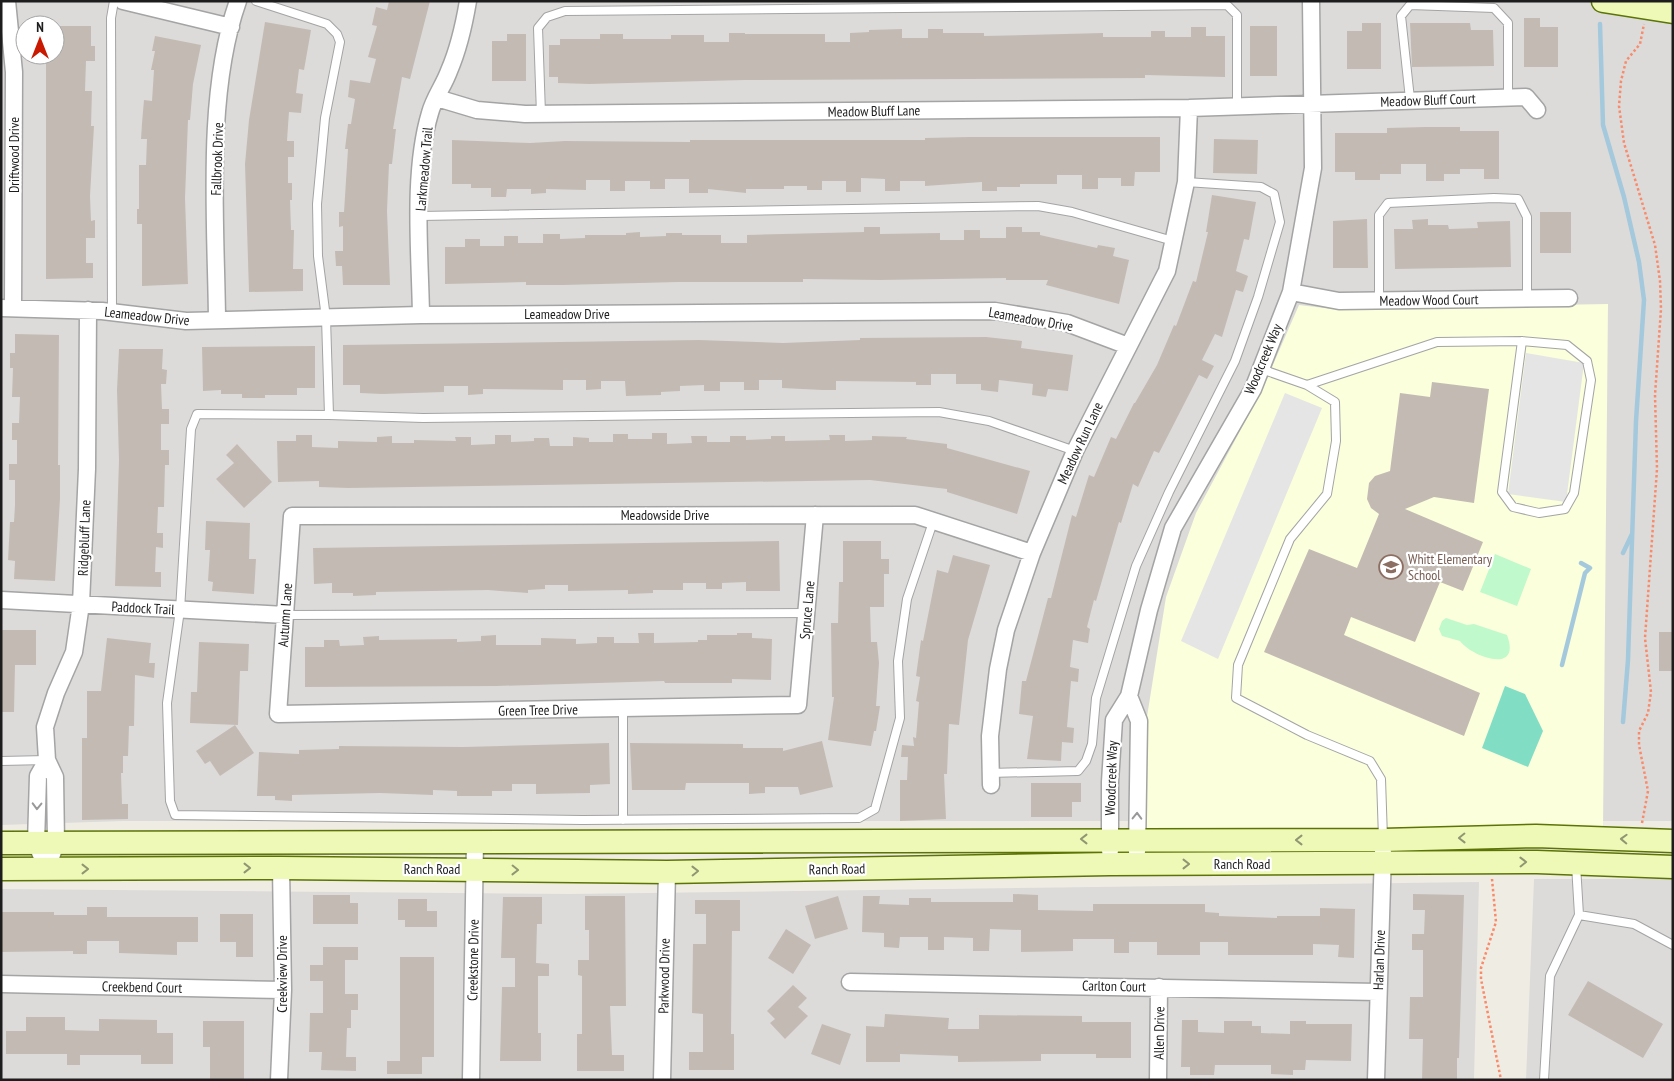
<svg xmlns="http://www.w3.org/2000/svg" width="1674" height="1081" font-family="'PT Sans Narrow',sans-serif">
<rect width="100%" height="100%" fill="#efece3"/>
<path fill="#dcdbda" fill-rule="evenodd" d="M1,1h1672v820h-1550l-122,4zM25,25h30v30h-30z
M1534,879h139v201h-147z
M1479,882l-5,198h-1473v-191l569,5z"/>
<path fill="#fbffdc" d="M1608,304l-5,525 -456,4 -1,-110 20,-126 30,-84 66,-123 37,-85 34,4z"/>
<path fill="#c0f9cb" d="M1495,554l36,15 -14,37 -37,-14z
M1446,618l21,7 7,-1 33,11c15,40 -35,22 -47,6l-18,-5 -3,-7 3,-8z"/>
<path fill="#81dec5" d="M1505,686l20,8 18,37 -15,36 -46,-19z"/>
<path fill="#e5e5e5" d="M1526,353l58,10 -18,139 -58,-8z
M1285,393l37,15 -104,251 -37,-18z"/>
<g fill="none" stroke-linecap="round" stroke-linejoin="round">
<path stroke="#a4c9dc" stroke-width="4.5" d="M1600,24l3,101 21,72 15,65 5,38 -8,121 -8,239 -5,62
M1623,553l9,-19
M1562,665l23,-92 5,-5 -9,-5"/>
</g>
<path fill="#c3bbb3" d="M389,1h41l-20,78 -8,-2 -9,52h3l-4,35h-3l-2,47 3,74h-47l-1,-19h-6l-1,-15h8v-25l-4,1v-15h5l4,-63h-3l3,-25h3l4,-25 -7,-2 2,-17 20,3 6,-24 -8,-2 9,-31 -5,-1 4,-18 11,3z
M1524,18h16v9h18v40h-34z
M265,22l46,8 -7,40 -5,-1 -3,24 7,1 -2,19 -12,-1 -2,29h7v16h-6v26h4v17h-2l1,30h3l-1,39h10v22l-54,1 -4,-128 4,-44z
M1362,23h19v46h-34v-38h15z
M1410,23h60l1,7h22l1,36 -82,1z
M55,26h36v20h4v15h-9l-1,30h7l-1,35h3l-4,70 1,25 4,-1v18h-9v25h7v15l-47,1v-224h9z
M1250,26h27v50h-27z
M1191,27h15v9h19v41l-80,-2v3l-400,2 -156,4 -31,-1v-6h-9v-32h11v-6h40v-5h23v5h48v-4h33v7h25v-9h16v1h80v8h25v-9l19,-1v-2l33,-1v9h26v-9h15v4h41v3l119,-3v4h48v-6h14v6h26z
M507,34h19v47h-34v-40h15z
M155,36l46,9 -8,39 -3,36h-2l-3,78 3,86 -46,2v-62h-5v-15h2v-44h7l1,-26h-6l1,-16 2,-23 8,1 2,-31h-3l4,-19h-3z
M1426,127h34v4h39v48h-15v-10h-24v5h-16v7h-18v-17h-25v10h-21v6h-25v-8h-20v-39h52v-5z
M969,137h191v35h-25l-1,14h-13v-8h-23v11h-16v-14h-25v9h-37v3h-23v4h-15v-9l-57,4v-5h-25v10h-15v-12l-24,-1v14h-15v-11h-24v9h-15v-4h-23v3h-38v4l-38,-4v4h-19v-14h-24v10h-15v-8h-25v10h-15v-11h-24v10l-40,-1v4l-15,1v-5h-24l-1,8h-15v-9h-20v-4h-19v-44l78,3 35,-2 125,1v-2h235v-2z
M1214,139l44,1 -1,34 -44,-1z
M1212,195l44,7 -7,38 -5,-1 -8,32 12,5 -5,16 -7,-2 -14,47 -7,-3 -13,26 12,6 -7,13 -8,-4 -40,78 -5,-2 -16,36 -5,-3 -12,39 -2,-1 -23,79 -2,-1 -7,27 3,2 -2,14 -15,-3 -3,27 9,2 -1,13 -7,-1 -4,46 7,1 -1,15 -11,-1 -1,19 -34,-2 6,-43 -14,-2 3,-33h4l22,-83h3l21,-83 4,2 13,-42 5,2 17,-40 5,2 18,-36h1l22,-38 17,-40 2,1 17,-45 3,1 12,-50h-2z
M1540,212h31v41h-31z
M1367,219l1,49h-35v-47z
M1428,219v6h20l1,4 29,-1 -1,-6 33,-1 1,46 -116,2 -1,-40h19l-1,-9z
M864,227h16v7l60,-1v7h24v-10h16v8h26v-11h16v5h18v3l57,13 1,-3 17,3 -2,8 16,4 -10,44 -73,-19 2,-5h-42v-2l-126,2 -77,-1v3h-125l-115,3h-37v-3l-81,2v-37h20v-8h15v7h24v-10h14v7h25v-9h17v5l25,-1v-3h41v-2l14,-1v5l26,-1v-3h16v2h39v8h26v-8l117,-3z
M15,334l44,1 -1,130h2v34l-5,82 -41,-2 1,-18 -7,-1 2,-38h4l1,-17v-25h-6v-16h8v-24h-5v-17h7l1,-26h-8l1,-29h-3v-15h5z
M986,337l36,4 -1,7 52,7 -5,36 -20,-2 -2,8 -14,-2 1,-11 -34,-4 -1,12 -17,-2v-6h-25v-10h-25v11h-15v-3l-80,-1v9h-14l-40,-2v-8h-23v10h-15v-8h-24v9h-16v-6l-24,1v5l-19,1v3l-35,1 -1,-15h-24v8l-15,1v-10h-23v10l-80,-1v5l-15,1v-9h-24v6l-62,2 -22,-1v-8h-17v-40l356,-5 84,3 77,-3v-2z
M315,346v42h-18v7h-32v3h-23v-4h-21v-4l-18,1 -1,-44z
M119,349h44l-1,20 5,1 -1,14h-5l1,25h7v15h-8v26h8v15h-4l-1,42h-6l-1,26h6v15l-7,-1 -1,25h6v15l-46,-1 4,-126 -2,-70z
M1432,382l57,7 -15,114 -40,-6 -29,12 78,33 -20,49 -23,-9 -25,60 -64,-25 -7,18 136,58 -16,43 -200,-84 45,-103 48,19 22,-54 -8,-6 -4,-9 2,-16 6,-7 15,-5 10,-78 30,4z
M652,433h15v11l25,-1 -1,-7h16v6h23v-6h16v4l25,-1v-3h14v5l45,-1 -1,-5h16v6l27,-1v-4l35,1 -1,2 41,5v4l83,23 -13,43 -70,-22v-3l-77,-9 -522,8 -29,-1v-6l-41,1 -1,-41h19v-6h16v12l26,1v-7l39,1v-5l15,-1v7h22v-3l42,1 -1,-4h16v8l24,-1v-9h16v7l23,-1v-3h15l1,8h23v-9l16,1v4h24v-8h15v5h24z
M237,444l35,38 -28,26 -28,-29 18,-16 -8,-8z
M206,521l44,2 -1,36h7l-2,35 -42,-3 1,-9 -5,-1 2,-31h-5z
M779,541l1,50h-34v-9l-24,1v6h-16v-6h-23v7h-30v3l-25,1v-4l-60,1v-6h-23v4l-17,1v3l-40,-3 -112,2v3l-23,1v-3h-21v-10l-18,1 -1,-36z
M843,541h38v18h8v15h-5v33h-14l1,35h6l2,21 -3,43h4l-4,25h-2l-3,15 -43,-6 6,-43h-2l-1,-74h7l1,-41h4z
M953,555l37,10 -22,75 -9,85 -10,-1 -2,50h-3l2,45 -46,2v-41h7l1,-23h-7l1,-12 12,1 -1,-9 3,1 3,-36 -3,-1 4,-24 -4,-1 5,-36 2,1 14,-71 11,3z
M1,630h35v35h-21l-1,47h-13z
M1659,632h14v39h-14z
M638,633h16v10l44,-1v-2h9v-5h30v-2h15v5l20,1 -1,41 -39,-1v4h-67l-1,-2 -168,5 -191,1v-40h19v-7h15l1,6 24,-1 -1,-8 16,-1v4l78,-1v3l24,-1v-5l15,-1v10h45v-7l35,1v5l21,-1v-6h17v6h25z
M107,638l44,5 -2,20h6l-1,15 -19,-3 -1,51h-5l-1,30h-5v17h-2l1,31h6v15l-46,1v-82h5v-47h14z
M199,642l50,2 -1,27h-8l-2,54 -48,-2 1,-31h6z
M235,725l19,28 -34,23 -10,-15 -5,3 -9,-13z
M822,741l11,46 -33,8 -2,-8h-33v6l-16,1v-11h-63l-1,7h-53l-2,-47 113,1v4h40v3z
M609,743l1,41 -20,1v8l-54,1v-10h-24v7h-20v5h-35v-5l-24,-1v5l-53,-2 -88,2v6l-17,-1v-4h-18l2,-44 40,2v-4l40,-1v-3l124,1z
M1031,783h50v19h-9v15h-41z
M1013,894l25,1v15l55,1v-7h112v8l14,1v3l58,2v-2h43v-8l35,1 -1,49 -16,-1 1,-12 -26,-1v11h-85v-13h-28v13h-43v-13h-28v11h-15v-14h-41v12l-52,1v-22l-31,-1 -1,22h-16v-13l-29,-1v13h-16v-13h-28l-1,11 -15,-1v-14l-22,-1 1,-36h17l-1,8 30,1v-7h22v4h82z
M1413,894l51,1 -5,163h-2v22h-35l1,-41h-14l1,-42h13v-47h-11v-16h12l1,-24h-12z
M313,895h37v8h8v21h-45z
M585,896h40l1,110h-16l2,49h12v16h-47v-37h5v-58l-4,-1v-15h11v-30h-4z
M838,896l10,33 -33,10 -10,-33z
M503,897h39v27h-5l-1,39 13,1v12h-11v57h3v28h-41l2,-74h13v-29h-14z
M398,899h29v12h10v16h-32v-7h-7z
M695,900h45v31h-8l-1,103h3v36h-45v-18h14v-38l-11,-1 1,-69h13v-30h-11z
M87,907h20v10h91v25h-21v13l-58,-2v-12h-32v13h-14v-3l-72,1v-40h53v3h33z
M220,914h33v43h-17v-15h-16z
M786,929l25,16 -18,29 -25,-16z
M323,947h35v13h-13v34h13v16h-7v18h-4l-1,29h10v14l-35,-1 1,-18h-13l1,-39h13v-32h-13v-16h13z
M400,957h34v100h-12v17h-35v-13h13z
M1588,981l75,43 -20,34 -75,-43z
M793,985l14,13 -9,9 10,9 -23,23 -15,-16 5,-4 -8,-8z
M885,1014l64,4 -1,11h31v-14l103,1v6h49v36h-35v-4h-55v7l-83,1v-6l-58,-2v8h-34v-36l18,1z
M26,1017h39v13l34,1v-12l58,1v13h16v31h-32v-9h-61v10h-13v-11h-61v-23h20z
M1182,1020h16v12l26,1v-12h28v5h9v7l29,1v-13h16v3h46l-1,37 -45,-1 -1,10h-12v5l-22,-1v-9h-56l-1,10h-24v-8h-9z
M203,1021h41v58l-34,1v-33h-7z
M822,1024l29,10 -11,31 -29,-11z"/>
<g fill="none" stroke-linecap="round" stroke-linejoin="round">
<g stroke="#a4a4a4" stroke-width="10">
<path id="lane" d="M256,1l71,23 10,10 3,8 -15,76 -8,86 1,52 8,62 3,97
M1410,99l-9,-83 9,-11 84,3 14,15v75
M541,114l-3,-86 9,-11 18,-6 662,-6 10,10v92
M420,216l618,-10 34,6 101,29
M1379,301v-86l9,-12 106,-5 24,1 9,18v81
M112,312l-1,-294 3,-17
M1261,369l46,16 28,17 1,39 -9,53 -37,45 -52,126 -2,33 71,37 63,26 11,18 2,59
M1307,385l130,-43 85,-1 45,4 20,16 4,19 -17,113 -9,16 -26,4 -26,-6 -11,-15 20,-151
M933,522l-26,77 -9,62 2,57 -25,91 -16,9 -277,2 -407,-5 -5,-14 -3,-98 13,-93 11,-181 6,-15 132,1 94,3 516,-6 50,9 86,30
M285,615l522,-2
M623,709v111
M1,761l46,-1
M989,773l89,-2 8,-10 6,-17 4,-46 40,-132 33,-74 66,-131 23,-64 22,-75 -6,-28 -13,-7 -75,-5
M1579,915l55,9 39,21
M1544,1080l6,-104 29,-61 -3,-50"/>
</g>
<g stroke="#a4a4a4" stroke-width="19">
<path id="street" d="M7,1l7,71 -1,236
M123,1l108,26
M437,98l40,12 48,4 664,-6 337,-11 11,13
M1291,292l48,9 230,-3
M1,308l101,3 84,10 235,-6 574,-4 72,12 61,23
M421,315c-1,-63 -9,-142 9,-202 4,-15 14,-28 19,-42 10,-23 15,-46 19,-70
M217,319c-1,-98 -12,-225 21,-318
M815,515l-17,190 -520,9 14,-198 623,-1 117,38
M1,600l284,15
M1129,696l10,25 -2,131
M47,760l-9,16 -2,67 11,26 9,-26 -1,-66 -8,-17 -2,-33 11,-34 18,-41 7,-48 6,-135 1,-159
M991,785l-1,-49 8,-67 8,-39 26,-77 43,-102 92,-180 19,-89 3,-74
M1110,851v-69l4,-62 15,-24 20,-86 24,-82 80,-139 38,-97 22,-124 -2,-167
M850,982l528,10
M1,984l282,6
M279,1080l4,-90 -2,-122
M471,1080l4,-239
M662,1080l5,-208
M1158,1080l1,-93
M1376,1080l7,-228"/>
</g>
<g stroke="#5b7405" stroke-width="25">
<path id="secondary" d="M1603,1l70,11
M1,843l1382,-3 153,-4 137,5
M1,869l280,-1 386,4 443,-8 427,-2 136,5"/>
</g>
<path stroke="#f98a6a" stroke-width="2.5" stroke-dasharray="2.5 2.5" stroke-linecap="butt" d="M1642,823l6,-32 -9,-46v-14l9,-18 3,-21 -6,-54 12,-169 -2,-74 6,-86 -1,-28 -5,-36 -31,-102 -5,-37 2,-25 5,-20 14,-17 4,-20
M1492,879l4,43 -15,46v11l20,101"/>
<use href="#lane" stroke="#fff" stroke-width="8"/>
<use href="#street" stroke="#fff" stroke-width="16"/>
<use href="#secondary" stroke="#eef9b7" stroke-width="22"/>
</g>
<defs><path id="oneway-chevron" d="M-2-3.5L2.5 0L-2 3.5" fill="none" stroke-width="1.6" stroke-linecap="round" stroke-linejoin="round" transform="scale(1.25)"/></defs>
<g stroke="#999">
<use href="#oneway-chevron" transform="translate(37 806) rotate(91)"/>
<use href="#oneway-chevron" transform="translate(1137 816) rotate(-89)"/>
</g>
<g stroke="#909672">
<use href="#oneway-chevron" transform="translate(1462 838) rotate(179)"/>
<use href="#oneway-chevron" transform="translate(1084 839) rotate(180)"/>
<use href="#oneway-chevron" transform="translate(1624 839) rotate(-178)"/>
<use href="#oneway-chevron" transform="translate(1299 840) rotate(-180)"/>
<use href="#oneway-chevron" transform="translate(1523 862) rotate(-1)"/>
<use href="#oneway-chevron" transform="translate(1186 864)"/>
<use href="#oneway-chevron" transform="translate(247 868)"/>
<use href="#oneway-chevron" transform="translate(85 869)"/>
<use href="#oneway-chevron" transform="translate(515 870) rotate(1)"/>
<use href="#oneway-chevron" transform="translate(695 871) rotate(-1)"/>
</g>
<defs>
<g id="school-ring" transform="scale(1.25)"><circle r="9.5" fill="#fff" stroke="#8d6e63" stroke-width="1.5"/><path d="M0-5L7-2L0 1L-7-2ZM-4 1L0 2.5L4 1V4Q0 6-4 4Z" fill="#8d6e63"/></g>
</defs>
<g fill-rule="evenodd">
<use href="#school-ring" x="1391" y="567"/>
</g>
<g text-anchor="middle" stroke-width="4.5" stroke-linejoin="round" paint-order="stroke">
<g font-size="14" fill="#1d1d1d" stroke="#fff">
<text transform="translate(1428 100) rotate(-2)" y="5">Meadow Bluff Court</text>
<text transform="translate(874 111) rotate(-1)" y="5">Meadow Bluff Lane</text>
<text transform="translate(14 155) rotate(-90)" y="5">Driftwood Drive</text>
<text transform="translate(217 159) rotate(-88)" y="5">Fallbrook Drive</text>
<text transform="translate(424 169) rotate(-85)" y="5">Larkmeadow Trail</text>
<text transform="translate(1429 300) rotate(-1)" y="5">Meadow Wood Court</text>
<text x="567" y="319">Leameadow Drive</text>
<text transform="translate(147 316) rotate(6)" y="5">Leameadow Drive</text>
<text transform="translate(1031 319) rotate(10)" y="5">Leameadow Drive</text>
<text transform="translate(1263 359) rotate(-67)" y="5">Woodcreek Way</text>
<text transform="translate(1080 443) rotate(-65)" y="5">Meadow Run Lane</text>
<text x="665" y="520">Meadowside Drive</text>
<text transform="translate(84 538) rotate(-88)" y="5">Ridgebluff Lane</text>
<text transform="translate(143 608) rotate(3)" y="5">Paddock Trail</text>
<text transform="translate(807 610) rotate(-85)" y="5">Spruce Lane</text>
<text transform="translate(285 615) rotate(-86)" y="5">Autumn Lane</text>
<text transform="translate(538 710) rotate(-1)" y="5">Green Tree Drive</text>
<text transform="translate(1111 778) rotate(-88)" y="5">Woodcreek Way</text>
<text x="1242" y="869">Ranch Road</text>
<text x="432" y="874">Ranch Road</text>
<text transform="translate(837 869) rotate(-1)" y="5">Ranch Road</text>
<text transform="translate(473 960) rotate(-89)" y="5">Creekstone Drive</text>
<text transform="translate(1379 960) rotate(-88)" y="5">Harlan Drive</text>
<text transform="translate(282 974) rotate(-90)" y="5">Creekview Drive</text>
<text transform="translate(664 976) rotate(-89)" y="5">Parkwood Drive</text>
<text transform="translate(1114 986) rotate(1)" y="5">Carlton Court</text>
<text transform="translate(142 987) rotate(1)" y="5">Creekbend Court</text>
<text transform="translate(1159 1033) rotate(-89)" y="5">Allen Drive</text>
</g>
<g font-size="14" fill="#785e54" stroke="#fff" text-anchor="start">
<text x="1408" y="564">Whitt Elementary<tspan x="1408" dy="16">School</tspan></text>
</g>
</g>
<rect width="1674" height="1081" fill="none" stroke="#1d1d1d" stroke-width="5"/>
<g transform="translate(40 40)"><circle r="24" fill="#ffffff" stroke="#a5a5a5"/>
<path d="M0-4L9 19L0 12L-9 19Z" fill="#ca1901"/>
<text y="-8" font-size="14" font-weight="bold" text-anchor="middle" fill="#1d1d1d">N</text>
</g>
</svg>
